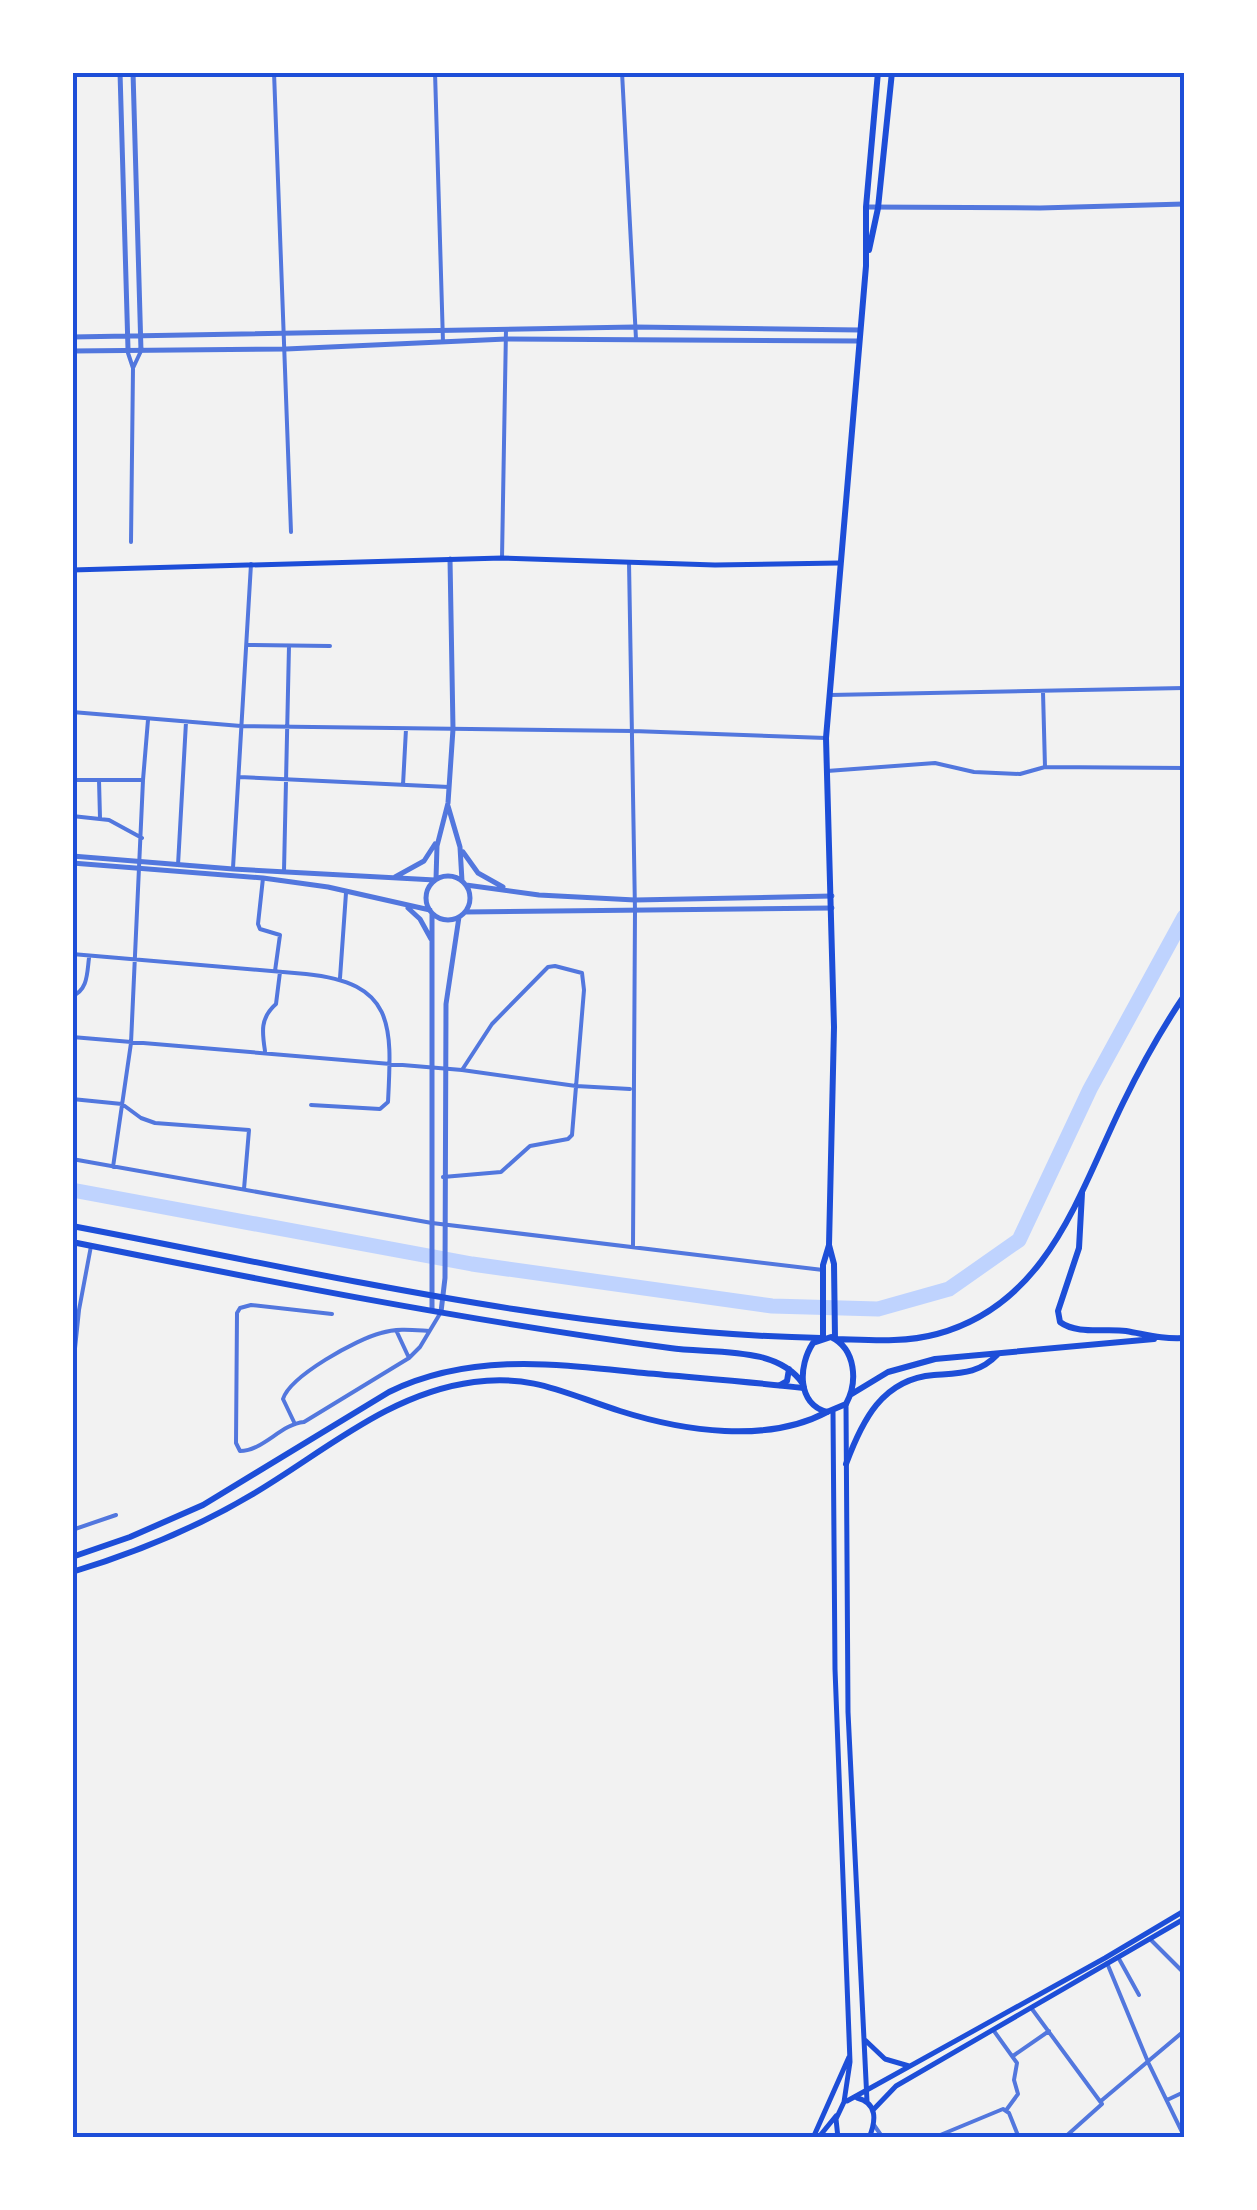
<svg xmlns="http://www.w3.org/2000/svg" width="1257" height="2210" font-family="Mulish,sans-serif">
<rect width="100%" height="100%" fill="#f2f2f2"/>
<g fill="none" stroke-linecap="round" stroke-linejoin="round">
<path stroke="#bfd3fe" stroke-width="15" d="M72,1190l400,74 300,42 106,3 71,-20 70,-49 71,-151 94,-172"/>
<path stroke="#5277de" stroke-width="4" d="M274,72l17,460
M435,72l8,270
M622,72l14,267
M128,353l5,15 -2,174
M133,368l8,-17
M502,558l4,-229
M629,562l6,349 -2,335
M247,645l83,1
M1043,692l2,75
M830,695l354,-7
M72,712l169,14 392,5 193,7
M827,771l108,-8 39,9 46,2 25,-7 139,1
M239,777l210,10
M72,780h71l-12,263 -18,124
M99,780l1,38
M143,780l5,-60
M403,785l3,-56
M72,816l37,4 33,18
M178,865l8,-143
M233,868l18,-304
M284,871l5,-225
M263,878l-5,46 2,5 20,6 -5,36
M72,954l234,20c89,9 86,51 82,128l-8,7 -69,-4
M340,978l6,-85
M72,996c16,-6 15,-23 17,-38
M72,1037l390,33 114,16 54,3
M265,1051c-3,-19 -5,-33 11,-47l4,-32
M72,1099l50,5 19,14 14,5 94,7 -5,59
M72,1159l360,64 391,47
M443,1177l58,-5 29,-26 38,-7 4,-4 12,-145 -2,-17 -27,-7 -7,1 -56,57 -30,46
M332,1314l-81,-9 -11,3 -3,5 -1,130 4,8c23,0 41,-27 64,-29l105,-64 11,-11 21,-35
M396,1330l13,28
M72,1377l7,-67 12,-64
M294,1422l-11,-23c7,-23 74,-60 98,-66 16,-5 32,-3 48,-2
M72,1530l44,-15
M1150,1939l34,34
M1118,1957l21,38
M1107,1963l41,99 36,74
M1032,2009l70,95 -38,34
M994,2031l23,32 -3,17 4,14 -11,15
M1013,2056l36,-25
M1167,2100l17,-8
M1101,2101l83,-70
M874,2125l9,13
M933,2138l70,-29 6,4 10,25"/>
<path stroke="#5277de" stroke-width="5" d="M120,72l8,277
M133,72l8,279
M866,207l174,1 144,-4
M72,337l563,-10 225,3
M72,351l214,-2 220,-10 352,2
M448,806l12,41 2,34
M463,852l15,21 25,14
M72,856l161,13 202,11
M72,863l191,15 65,9 102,23
M426 898a22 22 0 1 1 44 0a22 22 0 1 1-44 0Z
M395,877l29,-16 11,-17
M436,879l1,-33 11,-43 5,-74 -3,-170
M466,885l73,10 96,5 197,-4
M408,908l12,11 11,20
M465,912l367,-4
M432,1310v-396
M441,1312l4,-34 1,-274 13,-87"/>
<path stroke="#1d4ed8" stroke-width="5" d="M72,570l430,-12 213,7 124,-2
M846,1404l2,308 19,389
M833,1412l2,257 15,393 -6,40 -8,17 2,19
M865,2040l20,19 24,7
M857,2098c21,5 19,23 12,40
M847,2101l258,-143 79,-47
M873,2110l23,-24 288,-167
M813,2138l36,-81
M818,2138l18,-22"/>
<path stroke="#1d4ed8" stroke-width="6" d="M72,1557l58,-20 73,-32 186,-113c82,-40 168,-28 255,-19 54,5 107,9 160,15
M72,1572c63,-19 124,-44 181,-78 71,-42 136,-101 221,-112 59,-8 92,12 146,29 63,20 147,33 207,1"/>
<path stroke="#1d4ed8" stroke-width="6" d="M869,250l9,-42 14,-136
M1082,1193l-3,55 -21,63 2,11c17,13 46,6 66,9 23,4 35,8 58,7
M72,1226c248,47 496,107 749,112
M72,1242c199,40 397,79 598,106 42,6 107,-3 133,36
M829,1245l5,19 1,74
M823,1337v-72l6,-20 5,-218 -8,-289 40,-472v-59l12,-135
M831,1337c25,12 27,45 15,67l-19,8c-30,-8 -29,-46 -14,-69z
M837,1339c33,1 67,4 100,-5 111,-30 141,-139 186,-231 18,-37 38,-73 61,-107
M780,1385l7,-4 2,-12
M850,1395l38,-23 47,-13 219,-20
M846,1464c16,-43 36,-85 88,-89 27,-2 45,-1 64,-21"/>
</g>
<rect width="1257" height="2210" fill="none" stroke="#ffffff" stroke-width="150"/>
<rect x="75" y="75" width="1107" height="2060" fill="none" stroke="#1d4ed8" stroke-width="4"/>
</svg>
